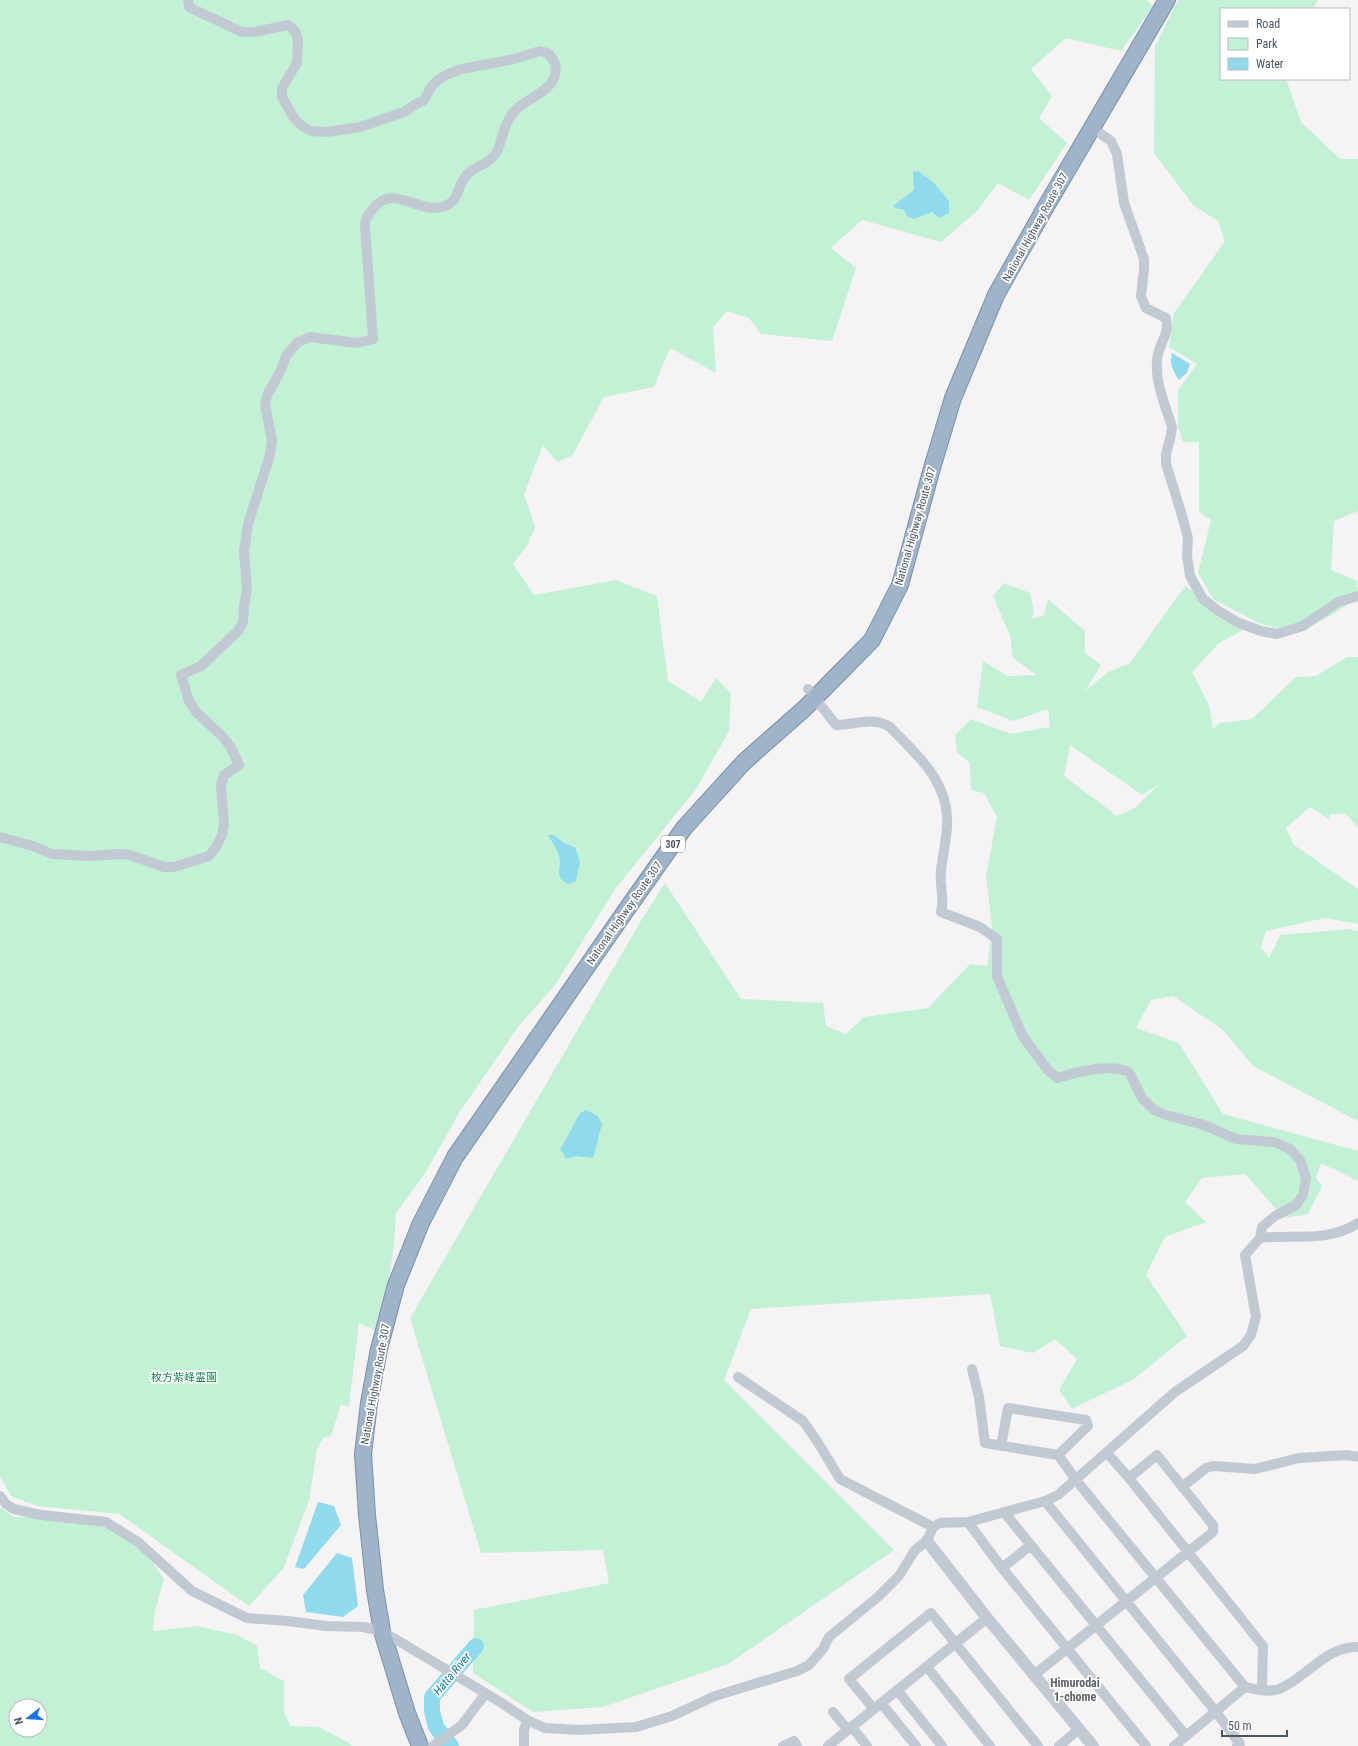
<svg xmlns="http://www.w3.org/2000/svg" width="1358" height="1746" font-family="'Roboto Condensed','Noto Sans JP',sans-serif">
<rect width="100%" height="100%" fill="#f5f3f3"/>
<path fill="#c3f1d5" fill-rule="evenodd" d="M0,0h1147l6,6 -32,45 -55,-13 -35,31 21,27 -13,22 28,25 -38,57 -31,-17 -21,28 -36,31 -79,-22 -31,28 25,20 -24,73 -71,-7 -12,-16 -22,-7 -14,16 3,46 -46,-25 -16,39 -50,10 -32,59 -15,6 -14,-17 -19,49 11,33 -7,17 -15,20 21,31 82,-15 41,16 11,85 33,21 15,-24 15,15 -2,38 -33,58 -80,99 -61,97 -37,42 -59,86 -35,62 -28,38 -2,32 -7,45 -13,40 -15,-7 -10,84 -8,-3 -10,32 -8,2 -6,11 -8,52 -26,68 -34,37 -130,-92 -82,-8 -26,-10 -11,-20z
M1178,0h140l-6,9h-91v70h65l15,43 39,37h18v352l-24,10 -3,49 26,11 1,16 -26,18 -36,18 -35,-9 -48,-25 -15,-26 13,-53 -12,-8v-70h-16l-5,-16v-36l19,-26 -28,-17 5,-34 51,-72 -7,-20 -24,-15 -40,-53 1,-107z
M1004,583l26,10 4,19 -3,7 13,-4 4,-16 37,32v22l16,12 -16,26 23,-19 22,-9 55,-77 62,42 -28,15 -27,29 17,33 4,24 7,-6 32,-4 44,-42 20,-1 31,-19h11v171l-12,-14h-16l-1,5 -19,-12 -24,21 8,17 64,44v35l-33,-6 -59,13 -5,16 8,11 11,-23 68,-6 10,2v190l-105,-55 -30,-36 -50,-34 -22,4 -15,28 43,15 44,71 135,37v30l-37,-18 -5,15 6,8 -14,28 -24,4 -39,-44 -43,4 -17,24 21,20 -41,15 -19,38 41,61 -53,43 -62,30 -13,-19 18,-31 -22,-20 -22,14 -33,-7 -10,-52 -239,15 -27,71 170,170 -166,114 -125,43 -70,5 -60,-39 1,-63 135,-27 -6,-33 -122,3 -71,-235 232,-399 23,-36 76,116 82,4 3,23 20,8 18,-17 64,-9 42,-44 17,2 5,-39 -6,-51 11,-59 -13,-24 -13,-3 -1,-27 -13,-11 -2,-17 16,-16 40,15 39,-7 -2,-18 -35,12 -36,-14 6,-46 25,15 29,-1 -24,-17 -3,-22 -17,-40zM1070,745l72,50 16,-10 -23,23 -18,8 -53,-40z
M0,1507l14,10h33l67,12 36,30 14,20 -9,32 -2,20 44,-5 40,9 20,11 3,22 24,13v30l6,15 29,1 30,16 3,3h-352zM16,1706h24v24h-24z"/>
<path fill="#90daee" d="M918,171l15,11 16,19v12l-10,5 -7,-6 -18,7 -7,-3 -4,-7h-5l-5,-3 21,-16 -1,-18z
M1172,353l18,11 -3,9 -8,7c-6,-9 -10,-16 -7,-27z
M548,835h6l10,8 11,4 5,14 -4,20 -8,3c-16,-9 -5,-15 -9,-28 -2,-8 -7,-14 -11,-21z
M586,1110l12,6 4,8 -9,34 -17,-2 -11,3 -1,-5 -4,-4 20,-37z
M318,1502l16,4 7,19 -37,44 -9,-2z
M337,1553l15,5 6,48 -15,11 -37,-5 -3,-17z"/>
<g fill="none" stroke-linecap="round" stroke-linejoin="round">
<path stroke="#90daee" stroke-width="16" d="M451,1746l-15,-19 -4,-16v-14l44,-51"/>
<g stroke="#7690ad" stroke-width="18">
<path id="trunk" d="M420,1746l-13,-33 -25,-82 -7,-41 -8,-75 -4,-61 6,-51 10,-54 17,-64 25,-62 34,-66 167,-241 62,-88 60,-66 60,-53 68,-69 28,-55 32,-117 21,-70 43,-103 49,-87 122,-208"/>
</g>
<path stroke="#c1cad2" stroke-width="10" d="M1101,134l10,7 6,13 7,49 20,56v10l-3,27 5,12 20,10c4,18 -8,25 -9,43 -2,22 9,46 15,66l-1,8 -5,19v10l15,48 7,26 -1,18 3,20 13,23 14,11 22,13 22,8 16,3 26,-8 35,-24 20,-6
M0,837l33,9 19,8 39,2 27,-2 12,1 34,12h10l35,-11 7,-9 6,-12 2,-10 -3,-40 3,-10 15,-10 -9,-19 -8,-10 -26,-24 -7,-11 -8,-26 20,-9 37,-35 5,-9 1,-16 3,-17 -3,-38 4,-27 22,-69 2,-15 -7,-35 2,-10 13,-23 6,-16 12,-14 12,-5 47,6 16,-4 -8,-113c0,-7 3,-11 7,-16 21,-29 46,6 73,-4 14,-5 12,-19 20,-29 7,-11 23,-11 31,-24 6,-10 6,-22 12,-32 2,-4 5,-9 9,-12 10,-11 29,-14 37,-31 4,-10 1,-17 -6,-25l-8,-2 -30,9 -48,9 -14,5 -9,5 -8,8 -7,13 -8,4 -12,8 -44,15 -33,5 -16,-1 -9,-5 -8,-8 -12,-21v-9l15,-25 1,-23 -3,-9 -7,-6 -34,7h-12l-47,-22 -6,-3 -1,-7
M1260,1238c33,-4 68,5 98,-15
M972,1369l7,28 6,46 73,12 18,25 169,207c10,2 25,6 34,2 28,-11 46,-43 79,-42
M738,1377l65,44 14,20 23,38 93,48
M1001,1446l7,-38 78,12 2,6 -30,29
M1107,1453l22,25 134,168 -1,44
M1182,1487l24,-19 7,-2 42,3 44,-11 48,-3 11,2
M0,1496l6,8 8,5 27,6 65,7 32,20 54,49 55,27 41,3 38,5 37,1 19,4 118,71 27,18 18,8 34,2 57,-3 36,-11 43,-20 82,-25 12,-6 14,-16 6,-12 50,-41 20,-20 16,-26 12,-9 6,-14 7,-4 28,-1 77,-21 13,-6 117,-103 68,-46 8,-11 5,-18 -11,-62 15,-17 2,-11 13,-11 21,-11 7,-10 3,-17 -6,-18 -10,-11 -16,-7 -38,-3 -32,-14 -38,-10 -12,-5 -12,-12 -13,-26c-20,-9 -51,0 -72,6l-10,-9 -25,-34 -25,-59v-37l-17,-12 -39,-15c4,-13 -2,-28 0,-42 2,-15 5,-29 6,-43 3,-45 -29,-71 -57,-100 -17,-11 -36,-2 -54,-2l-28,-36
M1045,1501l171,211 24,32 -3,2
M1004,1512l182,224
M968,1522l34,46 144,178
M1002,1568l29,-23
M927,1667l63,79
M1034,1675l179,-143v-7l-56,-70 -28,23
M897,1690l45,56
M881,1703l35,43
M874,1709l-25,-30 82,-66 107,133
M833,1712l15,18
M852,1727l15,19
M433,1746l29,-21 23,-31
M524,1746v-16l3,-10
M783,1746l11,-5 3,5
M828,1746l159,-128
M1059,1746l19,-16
M1174,1746l71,-59"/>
<path stroke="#c1cad2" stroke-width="12" d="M927,1541l60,77 106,128"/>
<use href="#trunk" stroke="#9fb4c9" stroke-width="16"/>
</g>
<g text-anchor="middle" stroke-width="3.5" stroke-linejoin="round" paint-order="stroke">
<rect fill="#fff" stroke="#808990" stroke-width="1" x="661" y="836" width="24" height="16" rx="3"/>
<g font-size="10" font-weight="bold" fill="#4a5661">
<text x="673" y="848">307</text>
</g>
<g font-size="11" fill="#4a5661" stroke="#fff">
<text transform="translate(1035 227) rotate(-61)" y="4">National Highway Route 307</text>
<text transform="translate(915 526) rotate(-74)" y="4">National Highway Route 307</text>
<text transform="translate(624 913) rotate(-55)" y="4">National Highway Route 307</text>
<text transform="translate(375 1384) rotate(-80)" y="4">National Highway Route 307</text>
</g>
<g font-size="11" fill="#17864f" stroke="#fff">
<text x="184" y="1381">枚方紫峰霊園</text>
</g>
<g font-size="12" font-style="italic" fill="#0c7c9b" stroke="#fff">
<text transform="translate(452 1674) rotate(-50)" y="4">Hatta River</text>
</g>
<g font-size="12" font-weight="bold" fill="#5f6368" stroke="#fff">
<text x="1075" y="1687">Himurodai<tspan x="1075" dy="14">1-chome</tspan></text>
</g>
</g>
<rect x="1220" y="8" width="130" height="72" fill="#ffffff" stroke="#b7bbc0"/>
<rect x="1228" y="21" width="20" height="6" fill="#c1cad2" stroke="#b7bbc0"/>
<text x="1256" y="28" font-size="12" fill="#4a5661">Road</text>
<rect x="1228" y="38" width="20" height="12" fill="#c3f1d5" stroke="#b7bbc0"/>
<text x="1256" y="48" font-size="12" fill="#4a5661">Park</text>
<rect x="1228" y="58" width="20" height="12" fill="#90daee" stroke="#b7bbc0"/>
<text x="1256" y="68" font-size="12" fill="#4a5661">Water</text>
<g transform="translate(28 1718) rotate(253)"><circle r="19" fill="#ffffff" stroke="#b7bbc0"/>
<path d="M0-3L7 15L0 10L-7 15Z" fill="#1a73e8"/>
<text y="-6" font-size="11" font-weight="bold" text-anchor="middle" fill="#4a5661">N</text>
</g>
<path d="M1222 1730v6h65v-6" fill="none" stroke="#4a5661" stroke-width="2"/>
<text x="1228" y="1730" font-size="12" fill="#4a5661" stroke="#ffffff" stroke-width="3" paint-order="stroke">50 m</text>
</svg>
